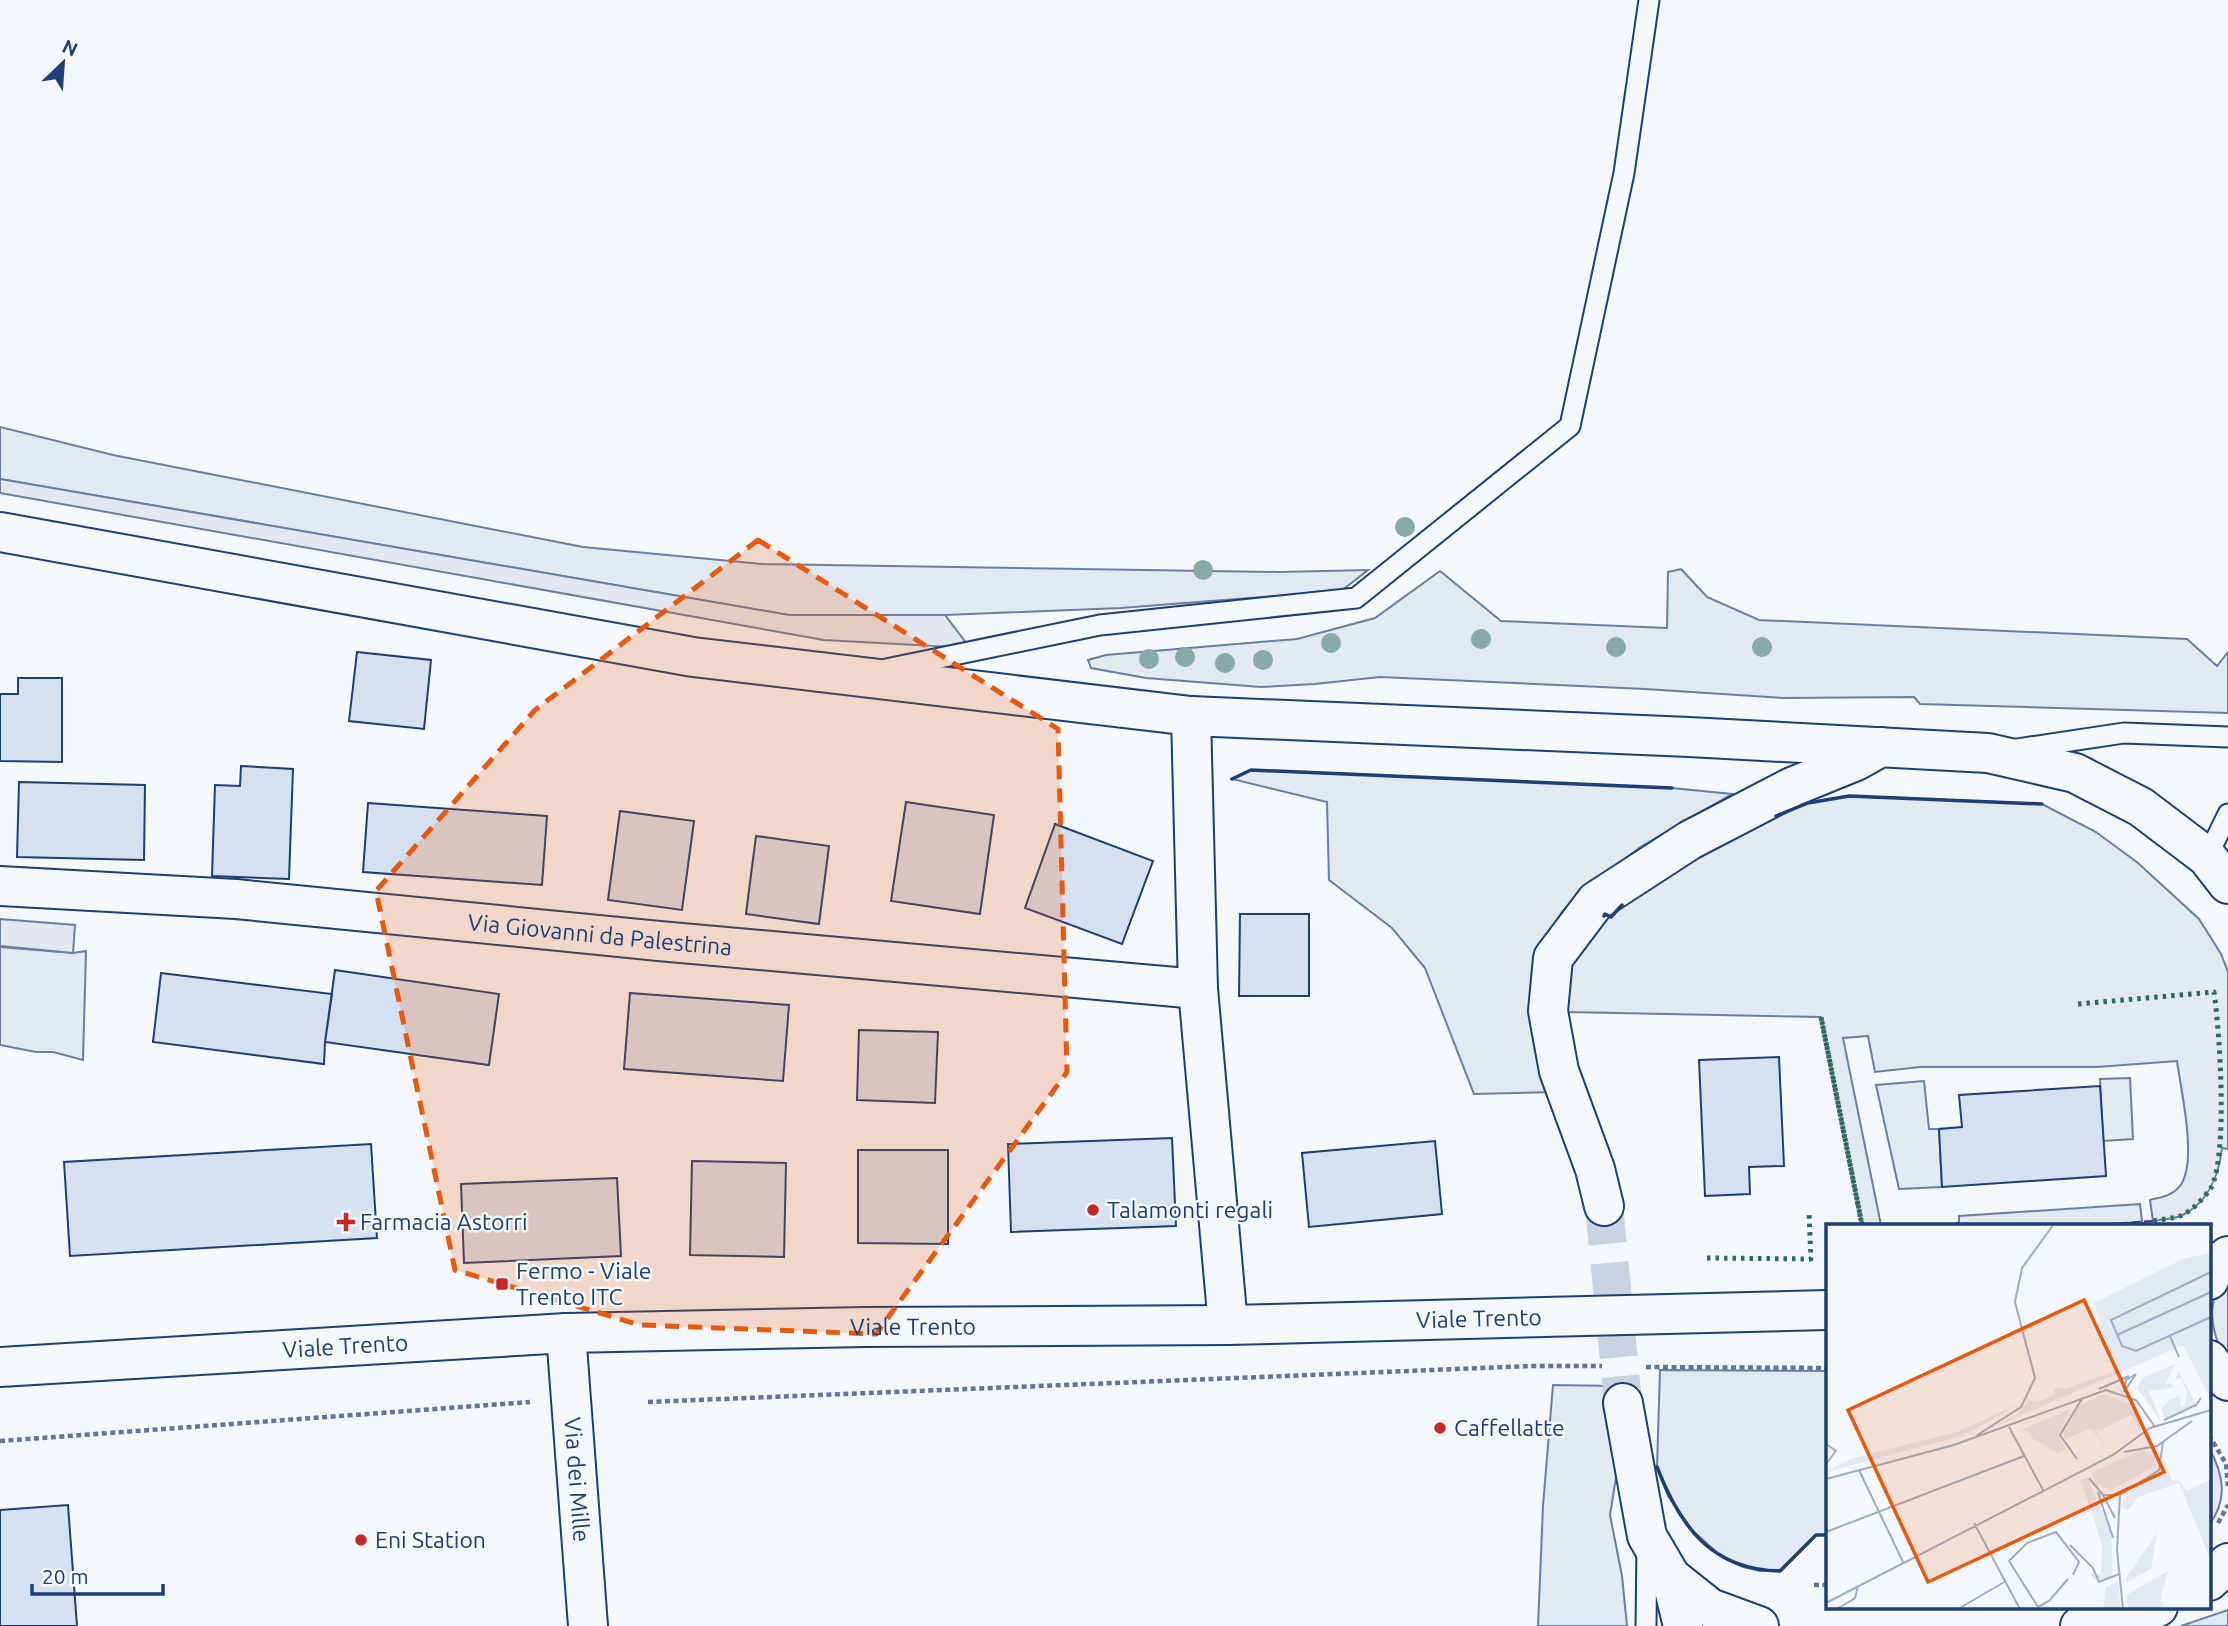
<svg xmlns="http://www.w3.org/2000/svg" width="2228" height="1626" font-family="Ubuntu,sans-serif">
<rect width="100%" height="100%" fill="#f4f7fb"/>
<path fill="#e3e9f0" stroke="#687fa3" stroke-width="2" d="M0,427l113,28 470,92 179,17 517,8 89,-2 -27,21 -220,17 -176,7h-156l-789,-136z
M1681,569l26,28 52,23 428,19 30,27 11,-14v61l-308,-9 -6,-7 -131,1 -138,-9 -265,-12 -65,7 -54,3 -115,-9 -55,-10 -3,-8 18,-5 191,-16 78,-21 65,-47 61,50 166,7 1,-56z
M1251,770l421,18 60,6 -90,52 -60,44 -20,22 -23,37 14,143 -79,2 -49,-126 -33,-40 -63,-48 -2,-78 -95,-23z
M1849,796l193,8 54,28 42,31 61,56 22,35 7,18v177l-6,-1c-3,27 -14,55 -41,68 -8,3 -19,3 -28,5l-3,-21c11,-3 22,-4 30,-14 18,-24 1,-95 -3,-125l-80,6h-177l-45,5 -7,-36 -25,2 38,187h-19l-41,-208 -254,-5 1,-37 10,-26 27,-35 6,2 14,-14 88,-53 56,-30 39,-16z
M0,947l73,6 13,-2 -3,109 -30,-8h-17l-36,-7z
M2130,1078l3,61 -30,2 -3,-62z
M1924,1081l5,48h10l3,58 -43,2 -23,-104z
M2140,1204l2,18 -48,3h-146l11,-2v-7z
M2228,1274v88c-18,-28 -24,-62 0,-88z
M1660,1370l167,1v164h-11l-36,36h-20l-17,-4 -20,-9 -30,-27 -25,-35 -11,-29z
M1553,1385l63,1 7,48 -13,81 12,61 5,50h-89l5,-120z
M2209,1448c15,27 19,52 0,77z
M2228,1610v16h-47z"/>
<path fill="#e3e8f0" stroke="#687fa3" stroke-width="2" d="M0,479l789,136h156l25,33 -146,-8 -824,-147z
M0,919l75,6 -2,28 -73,-7z"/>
<path fill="#d5e0f0" stroke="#1d3f73" stroke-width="2" d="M357,652l74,8 -7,69 -75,-8z
M18,678h44v84l-62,-1v-67h18z
M241,766l52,3 -4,110 -77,-3 3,-91 25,1z
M19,782l126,3 -1,75 -127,-3z
M906,802l88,13 -14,99 -89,-13z
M368,803l179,13 -5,69 -179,-13z
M620,811l74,10 -12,89 -74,-10z
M1055,824l98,37 -31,83 -97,-36z
M756,836l73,10 -10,78 -73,-10z
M1240,914h69v82h-70z
M335,970l164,24 -10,71 -164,-23z
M161,973l171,21 -7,48 -1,22 -171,-22z
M630,993l159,12 -6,76 -159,-12z
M859,1030l79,2 -3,71 -78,-3z
M1779,1057l5,109 -35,1 1,27 -45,2 -6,-136z
M2100,1086l6,90 -164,11 -3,-58 23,-2 -3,-32z
M1172,1138l4,88 -165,6 -3,-88z
M1435,1141l7,73 -133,13 -7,-74z
M371,1144l6,94 -307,18 -6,-94z
M858,1150h90v94l-90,-1z
M692,1161l94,2 -2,94 -94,-2z
M617,1178l4,78 -157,7 -3,-79z
M68,1505l9,121h-77v-116z"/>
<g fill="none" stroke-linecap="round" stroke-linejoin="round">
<path stroke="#c9d2e0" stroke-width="38" stroke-dasharray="38 19" stroke-linecap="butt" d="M1604,1206l19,197"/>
<g stroke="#1d3f73" stroke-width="23">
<path id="lane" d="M886,669l214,-44 256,-27 214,-172 54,-253 25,-173
M2017,749l107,-16 104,4
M2207,857l21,-43
M1646,1626l1,-79"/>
</g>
<g stroke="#1d3f73" stroke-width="42">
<g id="street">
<path d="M1191,716l7,273 30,336"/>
<path id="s1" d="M0,886l236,13 423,42 539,48"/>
<path d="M1604,1206l-9,-37 -36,-98 -11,-60 5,-53 43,-57 94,-61 102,-53 64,-26 25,-14"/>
<path d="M1623,1403l24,133 24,41 39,31 49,18"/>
<path d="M1671,1577l12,49"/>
<path d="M2209,1581l19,-18"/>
<path d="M2080,1626l49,-7 29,-12"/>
</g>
</g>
<g stroke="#1d3f73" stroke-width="42">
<g id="secondary">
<path d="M0,532l693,125 498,59 498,21 299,16 87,20 66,34 66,50 21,27"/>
<path id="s2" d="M566,1333l22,293"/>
</g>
</g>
<g stroke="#1d3f73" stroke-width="42">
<g id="primary">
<path d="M2209,1280l5,-13 14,-11"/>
<path d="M2209,1360l7,10 12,11"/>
<path id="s3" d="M0,1367l566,-34 299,-6 363,-2 599,-15"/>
</g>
</g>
<path stroke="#5e769c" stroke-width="4.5" stroke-dasharray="5 3.5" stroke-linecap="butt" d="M1646,1367l181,1
M648,1402l882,-36h72
M2209,1435l17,29 2,22
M0,1441l530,-39
M2218,1523l10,-18
M1814,1585h13"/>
<use href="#lane" stroke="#f4f7fb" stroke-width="19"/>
<use href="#street" stroke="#f4f7fb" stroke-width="38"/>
<use href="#secondary" stroke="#f4f7fb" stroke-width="38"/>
<use href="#primary" stroke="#f4f7fb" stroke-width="38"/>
<path stroke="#2c6c60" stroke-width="5" stroke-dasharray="3.5 5" stroke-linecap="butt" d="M2078,1004l136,-12c6,41 14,163 -3,196 -7,10 -20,24 -31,28 -8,3 -19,3 -27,5
M1862,1225l-41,-208 41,208
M1707,1258l104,1 -2,-47"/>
<path stroke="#1d3f73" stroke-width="2" stroke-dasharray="9 3.5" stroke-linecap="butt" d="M2094,1225l59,-4"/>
<path stroke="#1d3f73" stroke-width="3.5" d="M1232,779l19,-9 421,18
M1776,816l32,-13 41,-7 193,8
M1604,916l1,-2 6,3 11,-12
M1657,1467c23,59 54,103 123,104l36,-36h11"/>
</g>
<g fill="#86aba6">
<circle cx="1405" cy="527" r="10"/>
<circle cx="1203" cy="570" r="10"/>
<circle cx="1481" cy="639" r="10"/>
<circle cx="1331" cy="643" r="10"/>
<circle cx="1616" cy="647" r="10"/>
<circle cx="1762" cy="647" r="10"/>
<circle cx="1185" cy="657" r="10"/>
<circle cx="1149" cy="659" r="10"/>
<circle cx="1263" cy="660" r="10"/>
<circle cx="1225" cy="663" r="10"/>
</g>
<path fill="#e8590c" fill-opacity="0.2" stroke="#e8590c" stroke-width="5" stroke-dasharray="14 9" stroke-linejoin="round" d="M758,540l300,189 9,343 -191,262 -236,-9 -185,-55 -79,-379 159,-181z"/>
<g fill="#c62828" stroke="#f4f7fb" stroke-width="2.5">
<circle cx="1093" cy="1210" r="7"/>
<path d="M342.5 1211.5h7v7h7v7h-7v7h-7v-7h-7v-7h7z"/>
<rect x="495" y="1277" width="14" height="14" rx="3.5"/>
<circle cx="1440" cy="1428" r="7"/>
<circle cx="361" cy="1540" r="7"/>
</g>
<g text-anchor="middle" stroke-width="5" stroke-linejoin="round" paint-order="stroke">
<g font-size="23" fill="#1d3f73" stroke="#f4f7fb">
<text dy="8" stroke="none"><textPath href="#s1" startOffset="602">Via Giovanni da Palestrina</textPath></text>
<text dy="8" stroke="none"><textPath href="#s3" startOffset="1480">Viale Trento</textPath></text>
<text dy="8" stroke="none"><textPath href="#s3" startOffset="914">Viale Trento</textPath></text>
<text dy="8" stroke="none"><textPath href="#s3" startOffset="346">Viale Trento</textPath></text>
<text dy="8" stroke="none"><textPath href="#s2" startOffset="147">Via dei Mille</textPath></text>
</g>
<g font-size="23" fill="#1d3f73" stroke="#f4f7fb" text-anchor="start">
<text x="1107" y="1218">Talamonti regali</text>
<text x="360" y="1230">Farmacia Astorri</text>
<text x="516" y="1279">Fermo - Viale<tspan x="516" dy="26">Trento ITC</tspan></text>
<text x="1454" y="1436">Caffellatte</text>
<text x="375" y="1548">Eni Station</text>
</g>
</g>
<g transform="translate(1826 1224)">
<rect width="385" height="385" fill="#f4f7fb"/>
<path d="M385,29v147l-28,-55 -187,81 21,-12 12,-14 8,2 18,-7 -1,-8 11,2 51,-18 -22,-68 89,-44zM349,140l-10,21 6,-2 2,5 -24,3 12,30 -24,-33 6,-10zM352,146l18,34 -31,14 -4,-9 10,-10 9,-3 1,11 4,-1 2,-14 -6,-14 -5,1zM278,170l29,11 8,17 -2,9 -8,-16 -32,16 -4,-2 11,20 -15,-21 -27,12 -1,-12 16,-22zM195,179l-59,33 -136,36 24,-13 107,-27zM244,185l-12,26 8,14 -8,4 -26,-15 -4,-8 -11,2zM315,226l14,6v11l-45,23 -14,-6 -5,-11zM341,244l5,12 8,1 6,10 25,-12v82l-32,-78 -41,14 -10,13 -7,-3 7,-15zM261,253l24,56 2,38 -2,6 -14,6 -6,-9h10l1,-29 -21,-65zM331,309l-6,36 -24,13 -2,-3zM342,347l-7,24 3,14h-36l-2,-14zM292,357l3,28h-18l3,-22z" fill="#e3e9f0"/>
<path fill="none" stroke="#9eadc5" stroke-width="2" d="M385,48l-100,48 11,26 14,5 75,-34M291,111l94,-43M344,112l9,21M273,165l30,-13M298,168l2,-12 10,-6M298,168l12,-18M338,196l32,-15 5,-7M183,203l34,63M150,212l45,-29 14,-29 -20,-76 7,-34 32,-44M0,220l10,7 -10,13M298,228l33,-6 35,-25M251,235l-17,-24 23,-38M33,246l44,92M263,254l14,17h17l39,-25 4,-28M0,255l128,-34 152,-55 30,10 19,27M272,268l15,46M277,271l12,23M294,271l-3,55 6,59M148,299l46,86M0,308l198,-76M244,321l23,23 6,14 20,-8M242,355l-19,22 -11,6 -29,-46 18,-18 29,-11 23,30 -6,13M0,379l287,-148 37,-27 61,-18M11,385l18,-11 3,-12M132,385l48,-28"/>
<path fill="#e8590c" fill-opacity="0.15" stroke="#e8590c" stroke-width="3.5" d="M258,76l80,172 -236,110 -80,-172z"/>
<rect width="385" height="385" fill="none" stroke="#1d3f73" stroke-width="3.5"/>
</g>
<g transform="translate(63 63) rotate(25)" stroke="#f4f7fb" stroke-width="5" paint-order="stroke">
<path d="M0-5L12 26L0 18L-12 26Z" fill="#1d3f73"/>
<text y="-10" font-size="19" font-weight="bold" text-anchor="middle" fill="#1d3f73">N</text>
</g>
<path d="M32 1584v10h131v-10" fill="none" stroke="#1d3f73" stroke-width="3.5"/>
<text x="42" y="1584" font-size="21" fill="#1d3f73" stroke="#f4f7fb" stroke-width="5" paint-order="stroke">20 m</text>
</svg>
